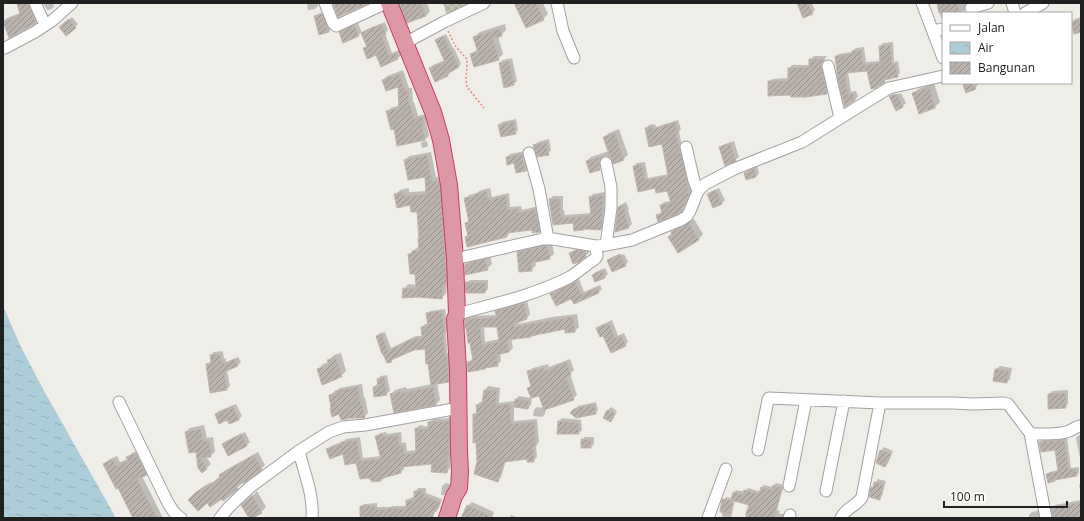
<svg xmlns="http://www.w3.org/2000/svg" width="1084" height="521" font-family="'Open Sans',sans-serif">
<defs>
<pattern id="construction-cross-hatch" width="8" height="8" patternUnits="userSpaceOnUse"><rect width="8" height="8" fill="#c3c3b4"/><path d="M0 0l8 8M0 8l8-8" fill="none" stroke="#a7a79a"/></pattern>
<pattern id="water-ripples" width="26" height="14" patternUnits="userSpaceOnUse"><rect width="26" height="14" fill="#adced8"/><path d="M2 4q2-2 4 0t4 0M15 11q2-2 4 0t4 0" fill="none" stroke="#95b1b9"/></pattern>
<pattern id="building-hatch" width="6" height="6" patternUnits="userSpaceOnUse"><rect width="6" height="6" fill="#b9b2ad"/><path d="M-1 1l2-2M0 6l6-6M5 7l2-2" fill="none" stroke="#96908c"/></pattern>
</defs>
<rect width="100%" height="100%" fill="#efede8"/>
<path fill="url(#construction-cross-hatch)" d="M443,3h35l-30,16z"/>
<path fill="url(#water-ripples)" d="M3,306l18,41 22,42 73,129h-113z"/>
<path fill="#0003" fill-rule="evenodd" d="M20,3h12l7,16 -3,3 -26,14 -6,-15 3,-3 13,-5 -2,-8z
M43,3h10l1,3 -2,3 -5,1z
M307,3h11v3l-3,3 -7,1z
M400,3h27l3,8 -4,5z
M517,3h26l5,11 -5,5z
M798,3h14l3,7 -3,3z
M938,3h28l1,5 -5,5h-19v5h-2z
M325,12l7,16 -3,3 -9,2 -5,-16 3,-3z
M72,17l6,7 -3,3 -11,-3z
M1081,17v14l-10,-8 4,-4z
M385,22l3,8 -3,3 7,20 7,-3 2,5 -3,3 -16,7 -5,-11 -13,-5 3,-3 -5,-14 -4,3 -18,-2 3,-4 15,-6 4,10 3,-3z
M505,24l1,6 -5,5 -3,1 5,18 -5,5 -27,-5 7,-5 -4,-12 6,-5z
M446,34l7,14h1l7,16 -3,3 -8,4v2l-2,2 -17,-7 2,-3 12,-5 -9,-20 3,-2z
M893,42l1,20 4,-1 2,12 -3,3 -10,2 -3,4 -16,-12 -20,2 3,20 5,-1 2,5 -3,4 -10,5 -9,-48 3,-3 13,-2 4,-4 8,-1 2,15 15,-1 -1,-15 3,-3z
M814,56h13l-3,3v4l6,27 -3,3 -21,3 -15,-3 -22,-11 3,-3 17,-1v-9l3,-4h18v-5z
M512,58l5,23 -3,3 -14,-21 3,-3z
M403,70l6,18h3l1,14h1l4,14 8,-2 1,5 -1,1 3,16 -7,6 5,-1 1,4 -1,2 -5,1 -1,-5 4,-3 -31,-12 -7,-16 4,-4 9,-3 -1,-19 -16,-6 4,-4z
M934,83l6,19 -5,5 -16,5 -6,-18 5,-5z
M966,83h11l1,2 -3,3 -11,-3z
M901,93l5,10 -3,3 -13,-10 3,-2v2z
M516,119l2,11 -3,3 -16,-8 3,-3z
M678,120l3,9 -2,3 8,36 5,23 -6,13 -5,6 -24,6 5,-4 -1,-7 3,-3 7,-1 -3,-11 -12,-3 -17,4 -5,-25 3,-3 8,-1 3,16 21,-4 -6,-31 -17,-15 3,-3 6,-1 1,3z
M619,129l9,26 -5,4 -11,-2 -4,-2h-5l1,10 -4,4 -13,-8 4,-4 18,-6 -5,-14 5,-4z
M549,139l2,11 -3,4 -14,-9 4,-3z
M734,141l5,16 -4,3 -15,-12 3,-3z
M525,151l4,16 -3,4 -9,1 -2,-10 -8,-5 3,-3z
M431,152l5,25h7l7,102 -3,4 -1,11 -5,4 -37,-9 4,-5 9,1 -1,-12 -7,-19 9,-7 2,-1v-9l-2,-26 -7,-7 -16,-9 5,-5 9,-2v4l18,-1 -1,-15 -21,-16 4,-4z
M757,166l2,7 -3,4 -10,2 -1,-6 3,-3z
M490,188l2,9 17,-4 1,14 11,-1 1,4 17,-4 4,21 -4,4 -7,-2 -22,3v1l-3,3 -39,9 -2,-8 2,-2 -2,-12 4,-4 -5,-20 4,-4 8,-2 2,-2z
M719,188l6,12 -3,3 -8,4 -6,-12 3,-3z
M605,192l-1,33 -4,4 -26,-7 -21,2 -3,-25 3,-3h10v14h1l1,5 27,-2 -2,-16 3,-3z
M626,202l3,7 -1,1 4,14 -3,3 -10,-20 3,-3z
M694,219l9,15 -5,6 -25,-7 -1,-1 5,-5z
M552,242l2,12 -5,4 -14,3 1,4 -5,5 -13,-18 5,-4z
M581,247l6,1 2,5 -4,3 -14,-3 3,-3z
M624,254l4,8 -3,3 -17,-5 3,-2v2z
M490,255l2,9 -5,5 -21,-4 6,-6z
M605,268l3,6 -3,3 -12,-2 3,-3z
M579,279l5,13 16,-7 2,4 -3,3 -25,11 -2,-5 -21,-4 4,-3z
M470,280h18v9l-3,3 -19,-9z
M527,300l3,14 -3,4 -9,4v2l34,-7 25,-3 2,13 -4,4 -9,-3 -55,10 2,10 -4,4 -9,1 1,8 -4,4 -29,-2 4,-4 2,-1 -8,-38 4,-4 27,-1 -1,-3 4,-4zM484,326h14l1,13 -14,3z
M445,309l3,21 -2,2 1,21h3l1,25 -3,3 -11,2 3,17 -4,4 -42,8 -3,-18 4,-4 11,-3 1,2 25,-5 -6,-36 -13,1 -19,9 -3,3 -14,-25 3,-3 5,-1 6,16 25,-12h7l-1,-9 3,-3h4l-2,-10 3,-3z
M612,320l6,16 6,-3 4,9 -3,3 -22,-11 -6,-6 4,-3z
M223,351l1,8 2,-1v4l12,-5 3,5 -3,3 -11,5 3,16 -3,3 -16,3 -4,-28 4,-3v-6l3,-3z
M341,353l5,18 -5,5 -4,3 -19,-10 5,-5 6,-2v-2l5,-5z
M570,359l4,11 -4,4 7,21 -4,4 -27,9 -1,6 -3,3 -9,-1 1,-6 3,-3 8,1 -5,-14 -8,3 -1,8 -3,3 -14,-2v15l23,-2 2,23 -3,3 1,12 -4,4 -5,-3 -22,3 -5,16 -4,4 -19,-18 -4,-48 3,-4v-6l3,-3 4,-1 1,-11 3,-4 12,2 -1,15 15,-2v4h1l1,-6 3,-3 12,2 -3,-10 3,-3 -3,-13 5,-4 15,-4 1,3z
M1000,366l12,2 -2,11 -3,3 -11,-13z
M387,375l3,16 -4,3 -12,-7 3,-3h2l-1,-5 3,-3z
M362,384l2,14 1,-1 3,16 -4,4 -32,-9 -2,-13 4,-3 2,-1 4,-3z
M1068,390v14l-3,3 -16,-13 3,-3z
M596,402l2,8 -3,3h-24l7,-7z
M236,404l6,12 -3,3 -9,4 -2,-4 -12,-5 3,-3z
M611,407l6,4 -3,6 -3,4 -3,-11z
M452,418l-2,50 -3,4 -14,-9 -29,3v3l-3,3 -17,5 -4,3 -8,-1 -15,-17 -13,-9 -17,-4 4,-3 13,-5 2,-2 14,-2 3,21 19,-2 -6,-19 4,-4 6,-1 1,2 14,-2 1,11 4,-1 1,9 10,-1 -1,-22 4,-3 9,2v-5l4,-3z
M562,418l19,2 1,10 -3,3 -20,-12z
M204,425l3,13 6,-1 2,15 -5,4 -4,1 5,7 -4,4 -8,-1 -2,-16 -11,-19 4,-4z
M245,432l5,10 -3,3 -19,10 -5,-11 3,-3z
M1081,434v24h-1l-4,-20 3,-3z
M585,437h9v7l-3,3 -9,-7z
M1067,437l4,31 8,-1v6l-2,2h-30l3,-3 8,-2 -3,-21 -15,-7 3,-2z
M884,447l9,4 -5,12 -3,3 -4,-15z
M141,449l9,21 -4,4 -4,2 21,42h-28l-16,-31 -15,-23 5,-4 8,-4 3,6 8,-3 -1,-1 5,-5z
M258,452l7,13 -4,4 -20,14v1l-4,4 -14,11 -1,-1 -15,3 -18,-1 11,-11 11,-7 1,1 9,-6 -1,-2 4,-4z
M878,479l8,2 -4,15 -3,3 -7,-11z
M446,483l5,1 -4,8 -3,3h-3l1,-9z
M776,483l8,2 -7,25 3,1 -1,3h5l1,4h-38l3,-13 -15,-5 -4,18h-9l1,-18 3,-3 6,1 2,-5 2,-3 9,2 3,-4 13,4 1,-5 2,-2 9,2z
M1081,484v11l-2,-10z
M418,488h8v5l16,6 -3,9 -4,3 -2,7h-55l-17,-11 3,-3 13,-1v4h14l1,-1h15v-5l3,-3 5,-1v-5z
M257,491l9,16 -5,5 -11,6 -7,-13z
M1081,500v18h-27l-2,-10 3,-3z
M472,502l22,10 -2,6h-29l5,-12z
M1041,510v8h-12v-3l3,-3z
M511,515l8,3h-10z"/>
<path fill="url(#building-hatch)" stroke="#c0b5ab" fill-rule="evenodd" d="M22,3h6l8,20 -27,15 -6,-17 17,-7 -3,-10z
M333,3h36l-31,14z
M399,3h22l5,13 -19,7z
M514,3h22l8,17 -18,8z
M797,3h11l5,11 -10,4z
M937,3h21l2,10h-21z
M322,14l7,18 -10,3 -5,-19z
M69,19l7,9 -10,8 -7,-9z
M1081,19v13l-7,2 -3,-12z
M381,24l5,10 -4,2 7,20 7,-3 2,6 -17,8 -5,-12 -9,4 -4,-11 4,-1 -6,-14z
M354,25l5,11 -16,7 -4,-11z
M500,29l2,7 -9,3 6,21 -25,7 -4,-13 8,-2 -5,-15z
M443,36l7,14h1l8,17 -12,7 1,2 -13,6 -6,-14 16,-6 -10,-22z
M890,45l2,20 3,-1 3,13 -14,3 1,2 -9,6 -5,1 -4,-18 -21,2v3h-1l3,19 5,-2 2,7 -10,7 -7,-27 -3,-24 17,-2v-3l9,-1 2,15 17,-2 -1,-17z
M809,59h16l-4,5v3l6,27 -21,3h-15l-1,-2 -22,1v-15h20v-13l21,-1z
M509,61l5,24 -10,3 -5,-25z
M399,74l6,17h3l1,14h1l4,14 8,-2 2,7h-2l3,16 -28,6 -3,-17 -3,1 -5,-19 13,-3 -1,-21 -12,4 -4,-11z
M968,83h5l3,6 -10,4 -3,-8z
M929,87l6,21 -16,6 -7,-21z
M897,94l6,13 -7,4 -7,-15z
M513,121l3,13 -15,3 -3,-12z
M675,122l3,11 -2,1 9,38 4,23 -7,16 -4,3 -20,8 -2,-7 6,-2 -2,-8 11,-2 -4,-12 -11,2 -1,-5 -17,4 -5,-26 9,-2 3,16 23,-4 -6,-32 -13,3 -4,-19 7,-2 1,3z
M615,133l9,27 -11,4 -2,-6 -3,-2h-4l-3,2 -2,3 1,9 -10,3 -4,-12 23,-7 -6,-17z
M546,142l3,13 -12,2 -4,-12z
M730,143l6,18 -11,5 -6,-19z
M522,154l4,17 -10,2 -2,-10 -7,2 -1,-8z
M427,155l5,26h7l1,5 6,85v14h-3l-1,14 -25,-2 -15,1 1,-10 13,1 -1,-15h-5l-2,-20h5l-1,-3 7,-1 -1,-12h1l-2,-26h-6l-1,-7 -13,3 -3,-14 10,-2 1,4 21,-2 -1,-17 -17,3 -4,-20z
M754,169l2,8 -10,3 -2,-7z
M716,190l6,14 -9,4 -6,-14z
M486,191l2,9 18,-4 1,14 11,-1 1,4 16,-4 5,23 -8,1v-3l-26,3 1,4 -40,10 -2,-10 3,-1 -3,-13 4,-1 -5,-24 11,-2v-2z
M603,195l-2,35 -17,-1v1l-10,1 -1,-8 -20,2 -4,-26h11v14h1l1,5 29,-3 -2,-18z
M623,205l3,8 -1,1 4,14 -14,4 3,-25z
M689,223l10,17 -21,13 -10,-16 4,-3 -1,-2z
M544,246h3l3,13 -19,4 1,8 -13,1 -2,-20z
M577,250l7,1 2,6 -7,5 -6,2 -4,-11z
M620,254l6,12 -14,6 -5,-12z
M485,259l3,11 -23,5v-10h1v-1z
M602,270l3,8 -10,4 -3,-7z
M465,282l21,1 -1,10h-19z
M575,282l6,12 16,-6 2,5 -25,11 -3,-5 -15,7 -6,-12z
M524,303l3,16 -13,5v3l33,-6 26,-4 2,15 -10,1v-4l-34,7v1l-24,3 2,12 -13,3 2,11 -13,2v1l-17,3 -1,-10 6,-1 -3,-18h-2l-2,-15h-1v-9l32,-1 -2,-7zM480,327h17l2,15 -17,3z
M442,311l3,23h-2l2,21h2l2,27 -18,3 -3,-21h-2l-1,-15 -11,1 -23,10 1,2 -5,1 -4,-9h-1l-6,-18 6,-2 6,17 24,-12 10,-1 -1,-11 7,-1 -2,-13z
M609,323l6,15 6,-3 5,11 -15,7 -8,-17 -3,1 -4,-9z
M220,354l1,7h2l1,3 11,-5 3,7 -14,6 3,18 -17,3 -4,-29 5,-1 -1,-8z
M336,358l6,19 -5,1v1l-15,6 -5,-16 12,-4 -2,-5z
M566,362l5,13 -5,2 8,23 -30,10 -5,-14 -8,2 -4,-10 4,-1 -4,-16 17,-3 1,3z
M995,369l14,2 -2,12 -14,-2z
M384,377l3,18 -13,2 -1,-10 5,-1 -1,-7z
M358,387l2,14h1l4,17h-14l-10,2 -2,-6 -7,3 -2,-8 1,-1 -2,-13 6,-1v-3z
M433,387l3,18 -42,8 -4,-19 12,-3v2z
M484,390l13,1 -1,15 14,-2 1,20 23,-2 2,24h-3l1,16h-7v-3l-23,3 -6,20 -24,-8 3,-12 -1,-20 -3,1v-29h4l-1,-9 6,-1z
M1065,393l1,15 -18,1v-15z
M515,399l14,2 -1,8 -14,-2z
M594,404l2,10 -20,4 -6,-5 4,-4z
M233,406l6,14 -10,4 -2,-4 -8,4 -4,-10z
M607,410l8,4 -4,8 -8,-4z
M449,421v35l-1,1 -1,16 -16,-1 1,-8 -32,3 1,6 -18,5v1h-2v2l-9,1 -1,-2h-1v-2l-10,1 -4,-16 -11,2 -2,-11 -13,5 -4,-10 16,-5 -1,-2 16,-2 3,21 21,-2 -6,-23 8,-2v3l15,-2 1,11 4,-1 1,9 12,-1 -1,-25 13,2v-8z
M558,421l20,2 1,11h-22z
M200,429l3,12h6l2,16 -11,1 7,11 -5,4 -4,-5 -2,-16 -7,1 -4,-21z
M241,434l6,12 -19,10 -6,-12z
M581,439l10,1v8h-10z
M1064,439l5,31 7,-1 1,7 -22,4v1l-7,2 -2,-9 12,-3 -3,-21 -14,2 -2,-10z
M880,450l11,4 -6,13 -9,-4z
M136,453l11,22 -10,4 20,39h-24l-15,-30 -2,1 -13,-25 9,-5 4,7 12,-5 -2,-4z
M254,455l8,15 -15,11 -11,5 2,3 -15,12 -1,-2 -12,8 -3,-4 -9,8 -10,-11 7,-7 12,-8 1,2 12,-10 -1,-2z
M874,482l9,2 -3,16 -11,-3 2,-10 2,1z
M773,485l9,3 -8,30h-28v-5l3,-8 -18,-5 2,-8 10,3 1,-5 15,4 2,-7 11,3z
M414,491h10v5l16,6 -4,10 -2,-1 -2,7h-72v-12h15v4h13v-2l18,1v-9h8z
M252,495l10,18 -9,5h-4l-8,-13z
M722,499l11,2 -3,13 -10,-2z
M1081,502v16h-28l-2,-10z
M467,505l27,13h-33z"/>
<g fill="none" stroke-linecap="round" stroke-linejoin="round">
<g stroke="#a1a1a1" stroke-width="13">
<path id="minor" d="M35,3l10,22
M325,3l8,20 3,3 50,-23
M557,3l6,28 11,27
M922,3l21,55
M1012,3l3,10
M971,8l17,-5
M1025,13l18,-10
M933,31l10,-2
M405,43l39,-21 40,-19
M5,48l30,-16 18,-12 19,-17
M828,66l12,52
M686,147l8,34 4,10
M529,153l10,36 9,50
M606,245l5,-37v-21l-5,-24
M455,259l88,-20h10l43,7 10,-1 26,-5 49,-20 6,-4 3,-5 8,-20 7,-7 29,-15 68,-27 56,-35 31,-19 54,-12
M457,314c38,-10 78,-19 113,-37 8,-5 17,-13 25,-18l2,-3 -1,-10
M119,402l46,95c4,7 8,17 16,21
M758,450l10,-50 1,-2 111,5
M299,451c5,22 15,44 13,67
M789,486l17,-86
M826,491l18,-90
M220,518l9,-11 21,-20 49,-36 30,-19 14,-5 22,-2 94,-17
M708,518l18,-49
M789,518l1,-3
M841,518c4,-10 16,-12 21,-21l18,-94h72l21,1 30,-1 5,1 22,29
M1046,518l-16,-85c7,2 33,1 39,-2 5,-2 7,-5 12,-5"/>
</g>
<g stroke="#c83a69" stroke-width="18">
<path id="highway" d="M389,3l44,109 8,28 8,45 6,74 2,55 -2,5 3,51 1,81 1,21 -1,16 -5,8 -7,22"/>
</g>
<path stroke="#eb8a7d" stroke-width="1.5" stroke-dasharray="2 2" stroke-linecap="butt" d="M448,31l8,16 11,12v6l-1,15 1,7 17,21"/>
<use href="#minor" stroke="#fff" stroke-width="11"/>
<use href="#highway" stroke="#de98a5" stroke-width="16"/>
</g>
<rect width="1084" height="521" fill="none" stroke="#202020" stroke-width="8"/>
<rect x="942" y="12" width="130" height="72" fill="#ffffff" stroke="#a6a6a6"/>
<rect x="950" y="25" width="20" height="6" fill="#ffffff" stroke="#a6a6a6"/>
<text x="978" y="32" font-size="12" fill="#202020">Jalan</text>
<rect x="950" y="42" width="20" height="12" fill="url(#water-ripples)" stroke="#a6a6a6"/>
<text x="978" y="52" font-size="12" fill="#202020">Air</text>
<rect x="950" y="62" width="20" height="12" fill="url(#building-hatch)" stroke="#a6a6a6"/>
<text x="978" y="72" font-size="12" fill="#202020">Bangunan</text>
<path d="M944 501v6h123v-6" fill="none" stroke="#202020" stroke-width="2"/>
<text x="950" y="501" font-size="12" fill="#202020" stroke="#ffffff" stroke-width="3" paint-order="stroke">100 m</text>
</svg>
